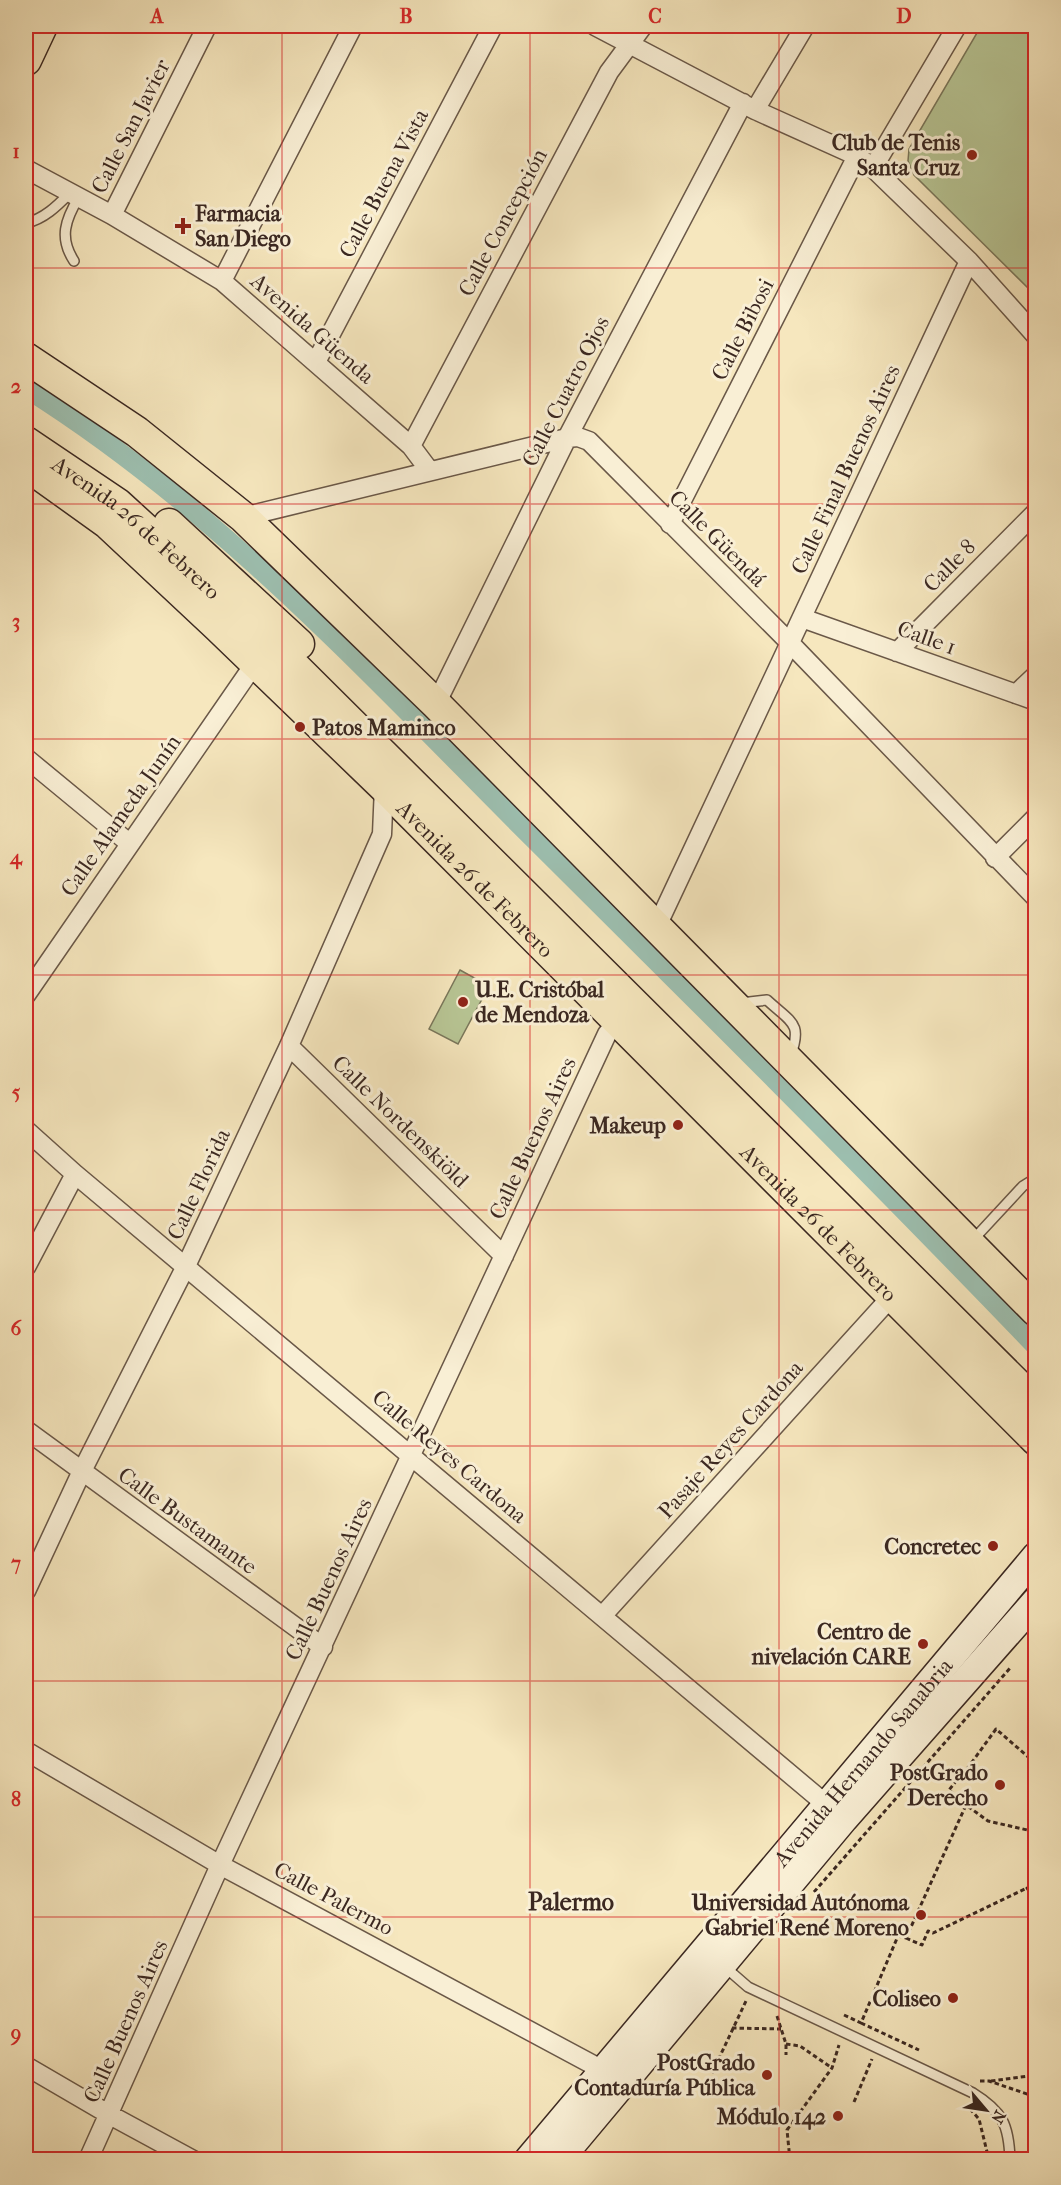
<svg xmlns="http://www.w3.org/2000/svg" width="1061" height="2185" font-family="'IM FELL French Canon',serif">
<rect width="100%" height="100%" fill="#f6e7be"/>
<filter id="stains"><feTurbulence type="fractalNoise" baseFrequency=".00333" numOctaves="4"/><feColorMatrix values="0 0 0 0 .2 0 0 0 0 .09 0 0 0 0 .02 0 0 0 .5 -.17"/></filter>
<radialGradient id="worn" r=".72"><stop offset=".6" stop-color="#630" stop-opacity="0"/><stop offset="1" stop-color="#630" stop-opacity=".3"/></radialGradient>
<path fill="#b8c695" stroke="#7a775b" stroke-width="1.5" d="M981,26h54v269l-121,-120 -6,-14 1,-12z
M460,970l29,16 -31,58 -29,-15z"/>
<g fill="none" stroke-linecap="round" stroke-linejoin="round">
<path stroke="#9dc0b1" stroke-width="20" d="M26,388c185,116 334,276 487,430 176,175 351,349 523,528"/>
<g stroke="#6a5848" stroke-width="12">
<path id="lane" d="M26,223c18,-4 31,-17 44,-30
M74,261c-15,-23 -9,-41 5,-64
M741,1003l26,-3c25,23 36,23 23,57
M972,1241l51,-55 13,-8
M725,1967l23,20 225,106c29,18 36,31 37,67"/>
</g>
<g stroke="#6a5848" stroke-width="21">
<path id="street" d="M595,26l160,84 102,46 16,12 96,93 67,75
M755,110l50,-84
M873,168l84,-142
M26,169l86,46 110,66 189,165 18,24
M112,215l95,-189
M222,281l131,-255
M316,362l177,-336
M411,446l198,-374 34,-46
M243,517l324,-79 11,-1 11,4 200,201 247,256
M670,524l187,-368
M802,618l234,83
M897,652l139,-140
M1016,694l20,-19
M436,704l131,-266 176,-335
M26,758l103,85
M995,858l41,-41
M657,926l312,-665
M26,995l229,-332
M289,1046l215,210
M26,1130l49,44 759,637
M26,1267l49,-93
M26,1430l297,217
M26,1591l55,-118 105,-207 103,-220 93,-212 2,-47
M603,1615l289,-319
M26,1751l194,114 392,210
M26,2066l84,49 83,45
M88,2160l132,-295 387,-831 10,-12"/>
</g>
<g stroke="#3b2821" stroke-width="30">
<g id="secondary">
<path id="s1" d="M528,2160l508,-604"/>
<path d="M559,2160l285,-341 192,-218"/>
</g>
</g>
<g stroke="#3b2821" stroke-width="33">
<g id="primary">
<path d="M26,60l16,-34"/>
<path d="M26,358l111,74 106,85 193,187 600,607"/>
<path id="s2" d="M26,442l92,62 163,149 755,750"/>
<path id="s3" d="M26,465l81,58 110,103 167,161 652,653"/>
<path d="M169,524l130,120"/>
</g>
</g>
<path stroke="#3b2821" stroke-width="3" stroke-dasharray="4.5 3" stroke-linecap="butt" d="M967,1769l29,-40 38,33 2,-2
M957,1780l-8,10 17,15
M1036,1884l-9,4 9,15
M814,1892l197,-225
M1036,1917l-7,21 7,4
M906,1938l16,7 6,-14 5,2 94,-45
M844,2015l17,8 37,-87 8,2 60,-133 22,16 48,11
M777,2016l9,28v11
M861,2023l58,27
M732,2028l49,1
M786,2044l14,2 32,22
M712,2073l34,-72
M980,2081h9l47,16
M991,2081l45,-6
M854,2102l18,-43
M970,2109l9,10 10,41
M790,2160l-3,-30 45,-62 7,-23
M1032,2160l4,-4"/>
<use href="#lane" stroke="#f9efd5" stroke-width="9"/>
<use href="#street" stroke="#f9efd5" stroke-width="18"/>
<use href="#secondary" stroke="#f9efd5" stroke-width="27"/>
<use href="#primary" stroke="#f6e7be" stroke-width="30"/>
</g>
<path fill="none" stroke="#d62828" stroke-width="1.5" stroke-opacity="0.55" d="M282,26v2134M530,26v2134M779,26v2134M26,268h1010M26,504h1010M26,739h1010M26,975h1010M26,1210h1010M26,1446h1010M26,1681h1010M26,1917h1010"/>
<g fill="#8f2418" stroke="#f9efd5" stroke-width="2">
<circle cx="972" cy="155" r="6"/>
<path d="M180 217h6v6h6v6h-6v6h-6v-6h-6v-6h6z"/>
<circle cx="300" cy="727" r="6"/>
<circle cx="463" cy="1002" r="6"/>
<circle cx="678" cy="1125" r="6"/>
<circle cx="993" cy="1546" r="6"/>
<circle cx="923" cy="1644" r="6"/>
<circle cx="1000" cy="1785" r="6"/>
<circle cx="921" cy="1915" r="6"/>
<circle cx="953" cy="1998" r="6"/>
<circle cx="767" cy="2075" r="6"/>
<circle cx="838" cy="2116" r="6"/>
</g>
<g text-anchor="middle" stroke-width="6" stroke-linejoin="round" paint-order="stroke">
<g font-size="22" fill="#3b2821" stroke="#f9efd5">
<text transform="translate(130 126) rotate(-63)" y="8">Calle San Javier</text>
<text transform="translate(383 183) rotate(-62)" y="8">Calle Buena Vista</text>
<text transform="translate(502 222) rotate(-62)" y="8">Calle Concepción</text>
<text transform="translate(313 328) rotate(41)" y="8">Avenida Güenda</text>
<text transform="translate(742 329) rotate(-63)" y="8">Calle Bibosi</text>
<text transform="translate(565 391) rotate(-63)" y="8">Calle Cuatro Ojos</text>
<text transform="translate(845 469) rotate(-65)" y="8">Calle Final Buenos Aires</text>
<text dy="8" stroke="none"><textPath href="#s2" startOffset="140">Avenida 26 de Febrero</textPath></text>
<text transform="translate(718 538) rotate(45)" y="8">Calle Güendá</text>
<text transform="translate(949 565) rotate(-45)" y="8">Calle 8</text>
<text transform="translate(927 637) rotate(20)" y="8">Calle 1</text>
<text transform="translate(120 815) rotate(-55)" y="8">Calle Alameda Junín</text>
<text dy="8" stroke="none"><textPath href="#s3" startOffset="612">Avenida 26 de Febrero</textPath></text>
<text transform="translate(401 1121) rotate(44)" y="8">Calle Nordenskiöld</text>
<text transform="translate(532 1138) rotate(-65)" y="8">Calle Buenos Aires</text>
<text transform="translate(198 1184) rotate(-65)" y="8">Calle Florida</text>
<text dy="8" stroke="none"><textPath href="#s3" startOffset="1098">Avenida 26 de Febrero</textPath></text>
<text transform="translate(730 1439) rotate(-48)" y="8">Pasaje Reyes Cardona</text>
<text transform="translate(450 1456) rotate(40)" y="8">Calle Reyes Cardona</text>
<text transform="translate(188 1520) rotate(36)" y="8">Calle Bustamante</text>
<text transform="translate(328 1579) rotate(-65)" y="8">Calle Buenos Aires</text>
<text dy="8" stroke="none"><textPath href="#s1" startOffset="520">Avenida Hernando Sanabria</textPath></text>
<text transform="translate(334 1898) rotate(28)" y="8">Calle Palermo</text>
<text transform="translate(125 2021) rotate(-66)" y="8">Calle Buenos Aires</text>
</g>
<g font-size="22" font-weight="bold" fill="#3b2821" stroke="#f9efd5" text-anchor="end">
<text x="960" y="150">Club de Tenis<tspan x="960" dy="25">Santa Cruz</tspan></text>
<text x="195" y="221" text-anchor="start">Farmacia<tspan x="195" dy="25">San Diego</tspan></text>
<text x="312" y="735" text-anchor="start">Patos Maminco</text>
<text x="475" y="997" text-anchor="start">U.E. Cristóbal<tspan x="475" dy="25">de Mendoza</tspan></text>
<text x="666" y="1133">Makeup</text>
<text x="981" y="1554">Concretec</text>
<text x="911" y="1639">Centro de<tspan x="911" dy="25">nivelación CARE</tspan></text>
<text x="988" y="1780">PostGrado<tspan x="988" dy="25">Derecho</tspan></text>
<text x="909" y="1910">Universidad Autónoma<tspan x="909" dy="25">Gabriel René Moreno</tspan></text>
<text x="941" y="2006">Coliseo</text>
<text x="755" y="2070">PostGrado<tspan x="755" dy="25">Contaduría Pública</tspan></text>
<text x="826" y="2124">Módulo 142</text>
</g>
<g font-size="24" font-weight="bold" fill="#3b2821" stroke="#f9efd5">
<text x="571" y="1910">Palermo</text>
</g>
</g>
<rect width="1061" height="2185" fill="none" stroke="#f6e7be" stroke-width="66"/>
<g transform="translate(986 2110) rotate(119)" stroke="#f9efd5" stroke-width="4.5" paint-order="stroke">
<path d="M0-4.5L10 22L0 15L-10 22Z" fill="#3b2821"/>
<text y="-9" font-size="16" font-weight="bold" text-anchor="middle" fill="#3b2821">N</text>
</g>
<rect x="33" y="33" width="995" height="2119" fill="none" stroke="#d62828" stroke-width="2"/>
<g font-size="20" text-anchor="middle" font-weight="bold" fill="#d62828">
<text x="157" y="23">A</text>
<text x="406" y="23">B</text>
<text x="655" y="23">C</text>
<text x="904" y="23">D</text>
<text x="16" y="158">1</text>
<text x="16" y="393">2</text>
<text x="16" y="628">3</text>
<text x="16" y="864">4</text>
<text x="16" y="1099">5</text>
<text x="16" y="1335">6</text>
<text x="16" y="1570">7</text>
<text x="16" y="1806">8</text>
<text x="16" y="2041">9</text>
</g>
<rect width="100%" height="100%" filter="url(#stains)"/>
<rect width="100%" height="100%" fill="url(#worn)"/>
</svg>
